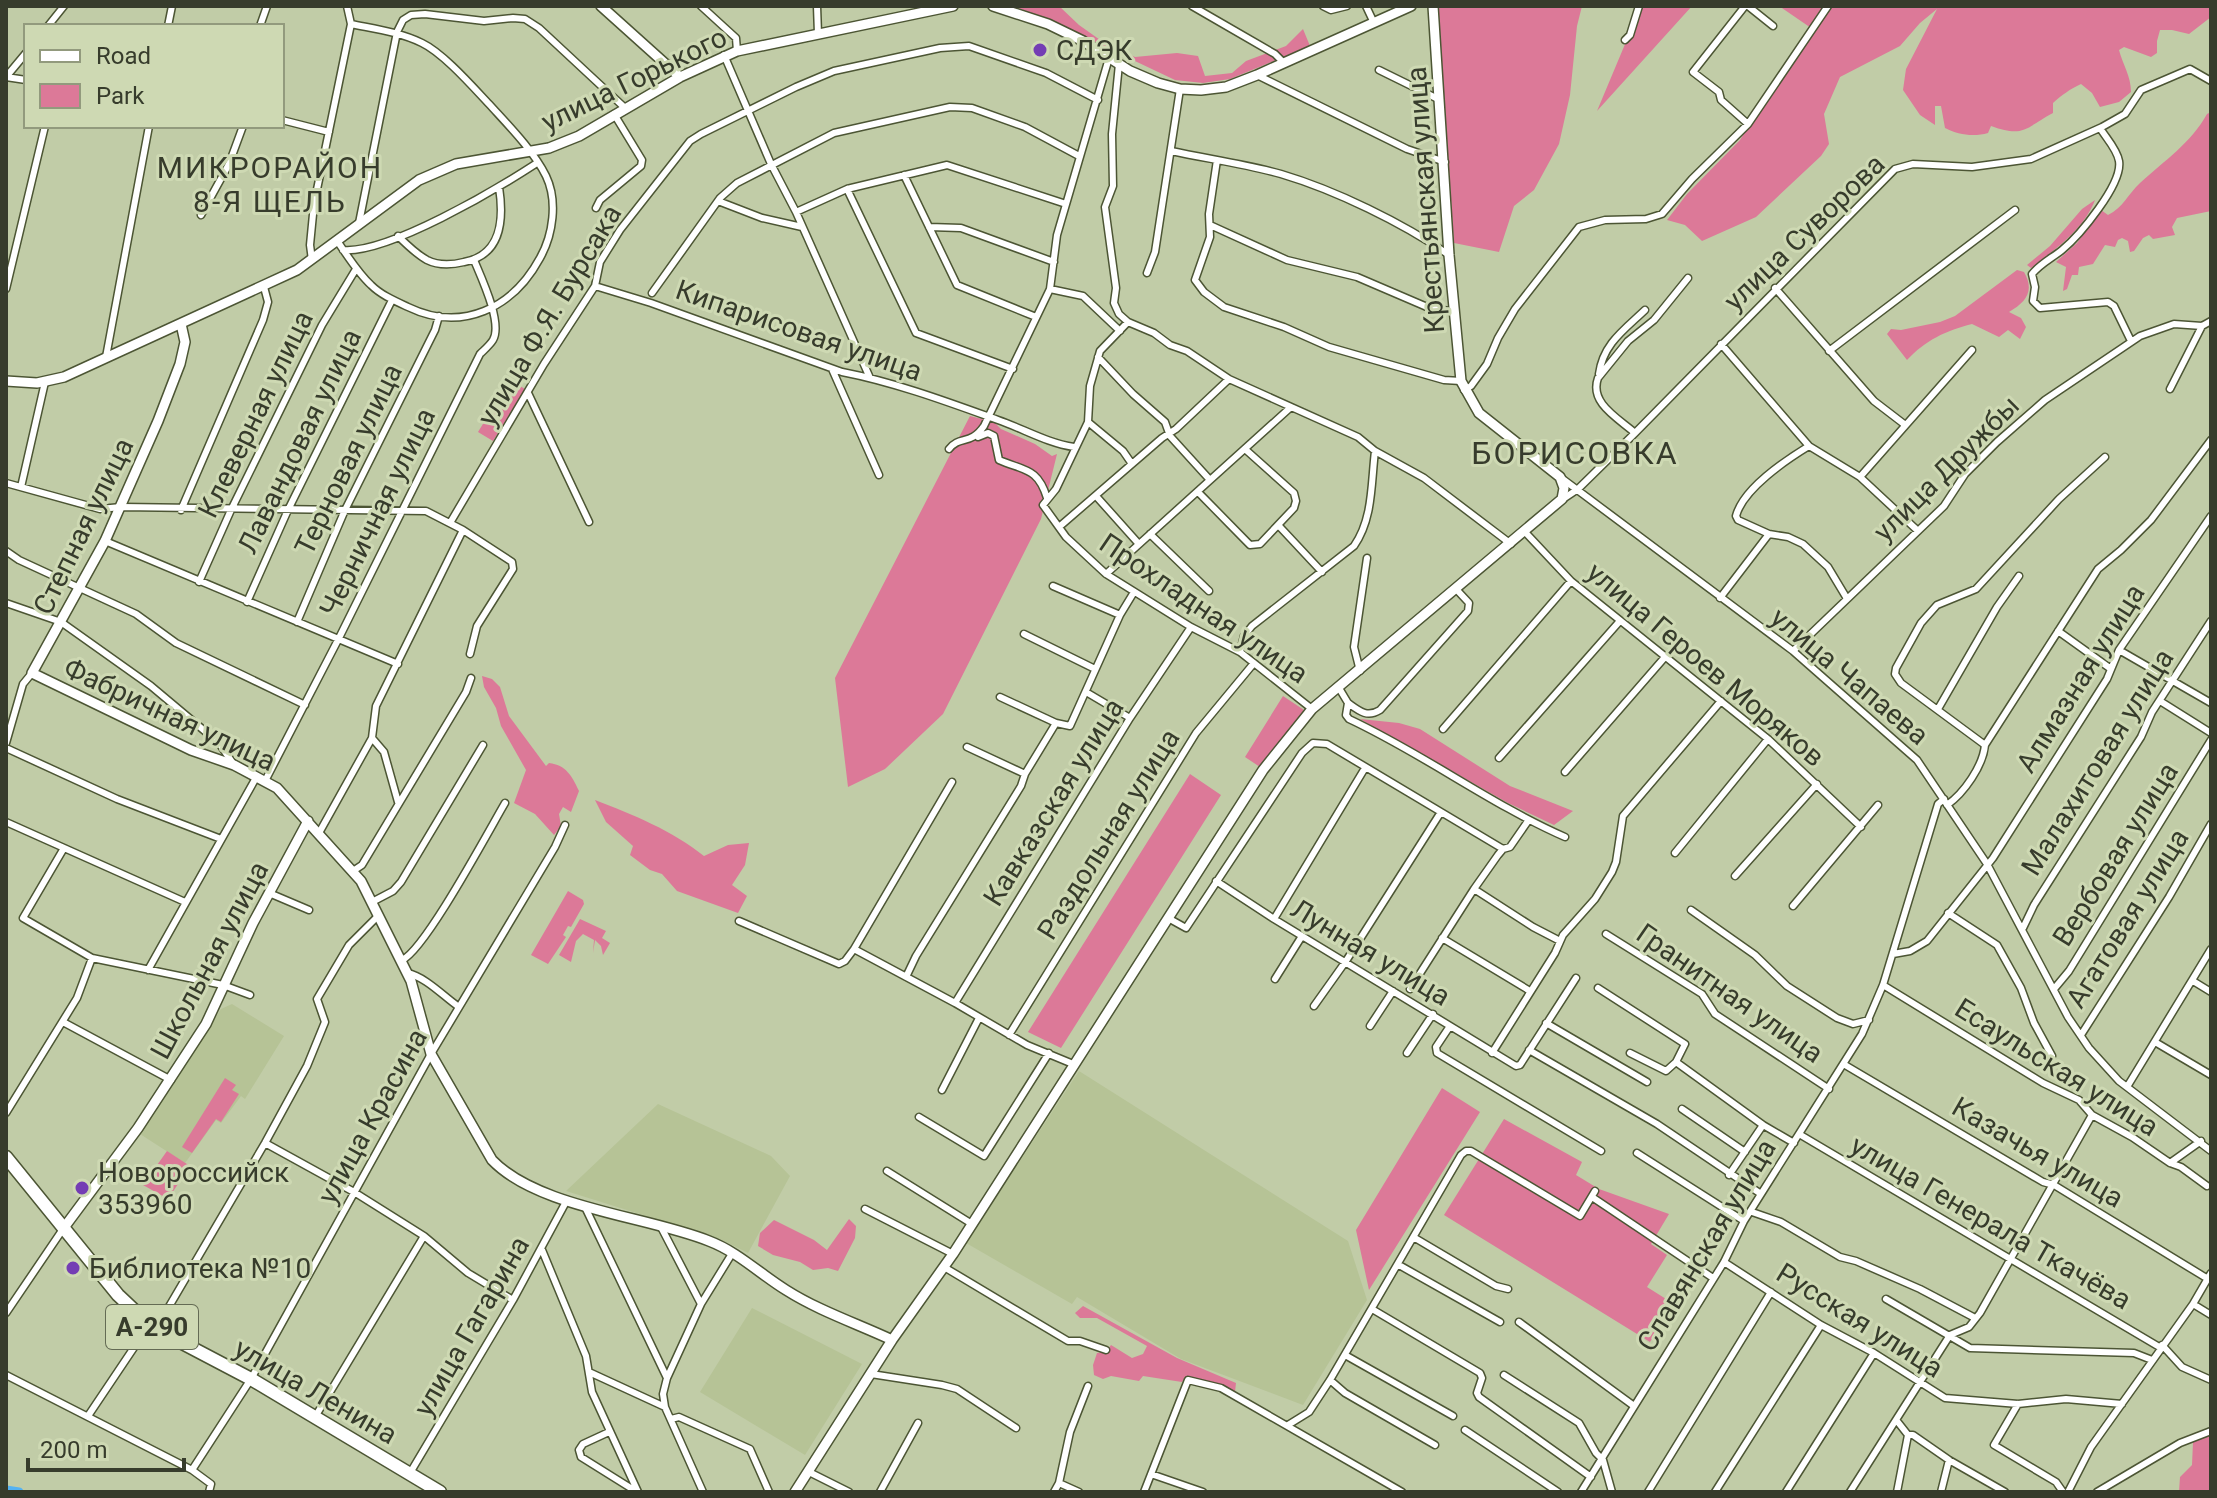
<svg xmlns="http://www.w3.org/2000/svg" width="2217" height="1498" font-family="Roboto,sans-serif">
<rect width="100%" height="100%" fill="#c1cca7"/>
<path fill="#b6c396" d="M232,1004l52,32 -39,63 -4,-3 -20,27 -5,-3 -31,43 -45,-29 81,-125z
M1079,1071l269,170 19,59 -64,105 -122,-46 -104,-62 -5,7 -106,-61z
M658,1104l113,52 19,20 -42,77 -28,-14 -154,-48z
M752,1308l110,56 -57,91 -105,-63z"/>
<path fill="#dc7998" d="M1013,6h46l20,19 24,17 32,15 42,-4 21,3 7,20 27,-3 14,-12 40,-15 17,-17 7,17 -80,33 -27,4 -28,-3 -133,-63z
M1438,6h144l-5,20 -7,69 -11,49 -25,46 -20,16 -15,46 -45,-9z
M1641,6h51l-95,105z
M1779,6h432v11l-22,17 -17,-4h-12l-3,11v12l-6,4 -27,-10 -5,3c4,15 12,26 12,42l-12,10 -19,5 -8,-14 -11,-9c-11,5 -19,11 -28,19v10c-28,15 -29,25 -62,13l-3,7c-14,4 -30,2 -43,-5l-4,-22h-6v19l-15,-10 -17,-25 3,-21 31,-60 -17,14 -20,23 -60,31 -16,37 5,30 -8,12 -65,61 -54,24 -17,-16 -18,-5 20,-26 53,-54 34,-55 40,-55z
M2211,112v99l-34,7 -5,9 3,8 -22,4 -4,-4 -6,3 -9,13 -4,1 -2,-11 -6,-3 -4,2 -3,7 -10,-2 -12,19 -14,3 -1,8h-6l-5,14 -4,2 3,-24 -10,-5 21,-19 24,-33 7,5c15,-7 20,-21 32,-32 24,-22 51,-40 67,-69z
M2095,200c-11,29 -40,50 -64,68l-4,-3 23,-19 32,-37z
M2017,270l7,2c11,19 2,30 -15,40l12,6 5,9 -6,12 -12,-9 -9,7 -27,-13c-27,7 -46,16 -65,36l-20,-26 4,-5 10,1 39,-8 15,-6z
M510,380l15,9 -32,52 -15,-9z
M970,416l24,6 7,7 34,15 17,12 5,-2 -16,65 -98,195 -58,55 -37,18 -13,-109z
M482,676l10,3 8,8 9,29 37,50 3,-3c17,2 23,13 30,28l-8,21 -8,-5 -4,7 2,12 -7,9 -19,-21 -21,-11 12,-33 -25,-44 -5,-18 -12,-21z
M1283,696l21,14 -44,57 -15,-10z
M1360,719l39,4 21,6 90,57 63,25 -19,14 -46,-22z
M1190,774l31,21 -160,253 -33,-16z
M595,800c37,14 78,31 109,56l24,-11 21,-2 -4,22 -13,20 15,11 -9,17 -61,-22 -15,-17 -12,-4 -20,-15 3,-9 -27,-24z
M568,891l15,9 1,4 -13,23 -3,-1 -5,9 3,2 -18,27 -17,-9z
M580,919l26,12 -4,7 8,5 -7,12 -2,-9 -6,-6 -2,13 1,-13 -11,-6 -7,7 -5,21 -12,-7z
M225,1078l11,7 -4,5 7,4 -18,28 -5,-3 -24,34 -10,-6z
M1442,1088l38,24 -111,178 -13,-60z
M1504,1119l78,43 -6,13 23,14 70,25 -18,30 16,11 -20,32 27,17 -24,38 -206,-127z
M167,1151l23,15 -22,33 -25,-14z
M849,1219l7,7 -1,12 -17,33 -10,-3 -15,2 -13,-8 -27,-7 -15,-9 2,-13 14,-13 40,20 13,10z
M1083,1306l94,52 59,25 -1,9 -50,-15 -3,5 -39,-6 -4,5 -28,-5 -8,3 -9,-4 -1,-10 4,-12 9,-1 5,-7 21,13 11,-4 4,-8 -50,-28h-17l-5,-5z
M2211,1435v57h-32l1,-15 12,-12 1,-23z"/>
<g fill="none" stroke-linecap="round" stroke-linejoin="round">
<path stroke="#54b2f2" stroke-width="9" d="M6,1490l13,2"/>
<g stroke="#4c5534" stroke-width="9">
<path id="street" d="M701,6l35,32 1,13
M817,6l1,28
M1192,6l83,48 9,9
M1323,6l8,4 16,-4
M1366,6l8,17
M1745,6l-52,66 26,20 2,8 27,24
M1748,6l25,20
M48,26l16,-20
M168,26l4,-20
M260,26l7,-20
M1625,40l5,-5 9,-29
M724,55l47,109 25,48 74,166
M1119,64l-7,70 1,52 -8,21 11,81 -2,15 5,11 9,8 26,11 16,12 17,6 42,28 129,58 17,14 49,27 87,66
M1379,70l61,30
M1257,75l150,74 38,13
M6,77l20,-24
M6,77l20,3
M282,120l47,12
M2100,128c6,10 17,21 19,33 4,23 -40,75 -57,89 -10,8 -22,14 -30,24l3,13 -2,14 7,7 68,-6 6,4 17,35
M1171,151c37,8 75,13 110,23 54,16 122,49 168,81
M1217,160l-8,54 1,23 -15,43 9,12 20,15 60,20 45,20 115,33 17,1
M904,175l53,110 79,32
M847,189l69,144 97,36
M718,201l44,17 40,9
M596,208l4,-8 41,-34 1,-6 -28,-46
M796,212l51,-23 100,-24 119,39
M201,215l28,-51 14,-38
M359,223l38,-191 6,-12 8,-5 14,-1 59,7 29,-3 12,1 14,9 86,80
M1210,225l77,35 70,17 70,30 27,5
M929,227l32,1 93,34
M398,236c9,9 18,18 29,24 12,6 25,5 37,2 38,-7 40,-43 35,-75
M338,242c10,15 20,31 33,43 10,10 24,16 37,22 54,26 105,1 132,-49 13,-23 18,-57 6,-82 -13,-26 -38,-51 -57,-72 -17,-18 -46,-51 -67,-61 -23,-11 -47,-14 -71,-19
M343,250c45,4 154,-61 194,-87
M312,260l-2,-15 4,-41 37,-180 -4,-18
M1147,273l8,-21 25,-163
M595,286l56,17 191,69c52,10 106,30 156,48 26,9 49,23 76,27
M1775,288l99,113 30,23
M6,289l39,-163
M1050,289l33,7 37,35
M652,293l68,-95 17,-15 97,-50 116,-26 22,1 53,19 54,29
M1128,322l-28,29 -10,35 -2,36 -32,67 -13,16 23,32 40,37 85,53 49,25 72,57
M1721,344l88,102 51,31 58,54
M1829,351l186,-141
M106,357l43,-231
M1098,357l35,37 32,28 5,14 40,44
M832,369l47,106
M1599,374c4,-30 25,-44 46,-64
M2170,389l32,-63
M1464,390l7,-4 16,-22 11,-26 17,-29 64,-82 26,-7 41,-1 16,-5 30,-35 56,-55 80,-118
M528,393l61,129
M1088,422l35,29 9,13
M1635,433c-17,-15 -46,-30 -37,-55l30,-37 26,-21 34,-42
M978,437l10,-4 6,3 5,24c26,11 39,8 48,38
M1809,446c-23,14 -66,43 -73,70l2,4 31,14 19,3 15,7 25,23 18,30
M949,449c11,-14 21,-3 35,-23l66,-137 7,-54 52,-177
M1560,477l233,174 124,109 70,104 81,153 21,31 30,33 92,70
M1860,477l112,-127
M6,483l94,26 21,-2 305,4 37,19 49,32 1,7 -36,57 -7,28
M21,487l24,-105
M1198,492l52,53 10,-1 34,-36 2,-7 -2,-8 -48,-43
M1096,496l42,47
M1563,499l15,-10 57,-56 260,-264 18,-5 59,3 59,-8 71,-32 23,-13 16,-24 49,-21 21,12
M181,510l82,-190 5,-18 -4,-15
M450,523l94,-159 51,-78 5,-24 20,-32 70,-89 11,-7 95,-47 38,-16 106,-23 29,-2 77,27 52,27
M1279,526l43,46
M1059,527l103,-89 14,-9 53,-50
M1525,532l46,49 197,158 93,88
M1150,534l59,57
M105,541l293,123
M6,551l13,9 117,54 40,29 129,62
M1106,574l185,-167
M199,582l32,-72 91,-185 34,-56
M1053,586l67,29
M1720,598l49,-64
M247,602l41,-92 104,-210
M6,603l55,19 90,64 68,57 15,22
M297,622l48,-112 90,-180 4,-14
M2058,631l53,38
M1024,634l71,35
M2119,650l92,53
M1793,651l151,-145 21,-32 32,-32 48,-42 95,-64 34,-12 28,2 9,-5
M1240,652l4,-16 8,-10 102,-80c19,-27 17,-62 21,-95
M1360,671l-6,-24 13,-89
M1339,688l9,15 -2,12 3,4c75,35 141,85 216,118
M1086,692l44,26
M1000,697l56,26 14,3 50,-111 14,-23
M2160,701l51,32
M1348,703c11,8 19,15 32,7l88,-99 1,-8 -13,-14
M1938,709l59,-102 22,-31
M1443,729l128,-148
M372,738l12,14 14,50
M6,743l17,-59 9,-11
M1985,745l-84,-62 -6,-9 1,-6 25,-45 16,-18 39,-16 83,-90 46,-42
M967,747l58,27
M6,748l111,51 104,40
M1499,758l120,-136
M1565,772l100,-115
M265,781l74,-143 141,-284c4,-4 10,-9 13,-14 10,-17 -12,-63 -19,-80
M1947,805c17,-12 36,-39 38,-60l113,-176 23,-19 30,-30 60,-80
M6,822l179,80
M319,833l53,-95 4,-32 87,-176
M64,848l-41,70 69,40 131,27 27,10
M1675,853l93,-114
M353,871l9,-6 104,-173 5,-14
M1735,876l82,-92
M1216,881l58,38 242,147 4,-1 56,-87
M1474,889l59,38 27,14
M269,893l40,17
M372,902l21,-11 8,-9 82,-137
M1793,906l85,-101
M1691,910l64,45 32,31 50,32 16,6 16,-4
M1948,913l49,32 24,43 13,35 18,33
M1168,918l18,10 116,-175 11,-10 14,1 176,105
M1274,919l91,-151
M739,921l100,43 6,-3 9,-12 101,54 72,42 46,19
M2023,928l11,-23 107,-168 11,-25 59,-91
M1606,934l96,60 13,20 114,75
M1442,938l88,53
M854,949l98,-167
M1893,954l17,-3 17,-10 66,-83 114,-179 12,-29 92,-134
M402,960c23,-10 86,-128 103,-157
M148,970l109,-194
M407,973c19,4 36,23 52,34
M906,977l10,-21 105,-170 4,-12 31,-51
M1275,979l27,-43
M2193,981l18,11
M1883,985l160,98 36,17 13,15 40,22 38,26 11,4 26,19
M1598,988l87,56 -9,18 -10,9 -36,-18
M1410,989l64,-100 24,-34 5,-6 7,-2 18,-26
M2054,989l15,-18 142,-231
M955,1003l175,-285 61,-91
M1314,1006l32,-45 95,-149
M63,1022l108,58
M1546,1023l101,59
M1370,1026l23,-35
M1450,1026l-14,21 1,6 164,98
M1009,1035l187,-302 58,-70
M2081,1035l88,-138 42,-73
M2155,1042l56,33
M1529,1050l128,74 104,70
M1407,1053l26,-39
M1492,1053l63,-100 8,-18 32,-36 17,-27 4,-10 7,-46 98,-115
M1676,1062l87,63
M1845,1065l198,117 11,3 154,94
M2127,1087l84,-138
M942,1090l37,-72
M1682,1109l63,43
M6,1113l71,-115 15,-40
M919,1117l65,39 65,-103
M1799,1134l362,214
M265,1143l89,49 70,44 44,37 45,27
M1637,1153l107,68
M2170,1163l31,-22
M887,1171l85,53
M1729,1175l34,-50 31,18
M1592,1197l121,81
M585,1207l82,171 -4,16 2,13 38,85
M865,1209l88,45
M1752,1212l29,10 59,35 16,4 64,28 55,29
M661,1227l40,77
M1415,1238l81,48 12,3
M542,1250l44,106 6,36 46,100
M1724,1262l97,63 53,28 71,45 73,6 48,-5 56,5
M1399,1265l101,57
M944,1267l124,74h12l26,9
M1886,1299l84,49 164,5 18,7
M2193,1304l18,11
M1372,1309l108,64 2,5 -5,15 2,4 112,80
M6,1313l57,-84
M1519,1322l115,84
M2162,1345l20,22 29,13
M1345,1355l108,61
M589,1372l76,35
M871,1374l71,11 15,4 59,39
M6,1375l186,95 19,14 -2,8
M1504,1375l75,48 17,30 7,7 9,32
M667,1378l34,-74 32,-52
M1330,1380l15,13 90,52
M2018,1404l-24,41 62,37 7,10
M88,1416l47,-70 32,-36 98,-167 42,-77 18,-44 -8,-23 32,-54 30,-30
M315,1417l109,-181
M671,1419l8,-2 71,32 19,43
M1897,1421l11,14 -11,57
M1288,1425l21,-13 21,-32 131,-225 5,-4h5l109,65 15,-25
M1465,1430l93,62
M609,1432l-26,12 -4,6 2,7 56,35
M1908,1435h5l36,25 56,32
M192,1470l59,-91 180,-325 124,-207 10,-22
M809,1472l40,20
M410,1473l103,-173 54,-100
M1151,1474l52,18
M1059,1483l20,9
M880,1492l38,-69
M1054,1492l5,-9 11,-51 18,-46
M1144,1492l44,-112 33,8 181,104
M1581,1492l143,-230 20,-41 118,-187 21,-49 55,-181 6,-5
M1648,1492l123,-200
M1715,1492l106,-167
M1786,1492l88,-139
M1850,1492l100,-157 19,-8 11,-14 112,-198
M1941,1492l8,-32
M2068,1492l23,-45 102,-143 18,-31
M2097,1492l83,-49 31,-12"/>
</g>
<g stroke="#4c5534" stroke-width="12">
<path id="secondary" d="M601,6l79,71
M993,6l55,18 35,17 47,30 28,12 22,6 21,1 25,-3 31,-12 154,-69
M181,324l4,18 -5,22 -22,57 -53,120 -73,132 159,77 43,15 43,23 84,93 50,100 20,73 61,106c46,48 155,56 217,81 29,11 51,33 77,49 33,21 72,34 106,50
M6,381l31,2 27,-6 233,-107 122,-90 37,-16 93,-16 30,-12 101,-59 57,-26 216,-45
M63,1229l75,-101 68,-104 47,-101 55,-102
M795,1492l97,-152 61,-86 310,-484 49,-61 250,-210 2,-11 -4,-11 -81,-64 -18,-32 -12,-126 -16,-249"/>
</g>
<g stroke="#4c5534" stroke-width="15">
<path id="highway" d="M6,1157l112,138 34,32 99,52 189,113"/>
</g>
<use href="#street" stroke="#fff" stroke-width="6"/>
<use href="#secondary" stroke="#fff" stroke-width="9"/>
<use href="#highway" stroke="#fff" stroke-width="12"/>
</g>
<g fill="#743db4" stroke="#ced9b3" stroke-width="3">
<circle cx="1040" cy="50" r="8"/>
<circle cx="82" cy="1188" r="8"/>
<circle cx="73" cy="1268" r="8"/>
</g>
<g text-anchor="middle" stroke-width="6" stroke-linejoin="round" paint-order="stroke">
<rect fill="#ced9b3" stroke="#646b54" stroke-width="2" x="106" y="1305" width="92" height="44" rx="6"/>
<g font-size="26" font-weight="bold" fill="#373c2c">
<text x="152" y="1336">А-290</text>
</g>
<g font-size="28" fill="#373c2c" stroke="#ced9b3" text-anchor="start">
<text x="1056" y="60">СДЭК</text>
<text x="98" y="1182">Новороссийск<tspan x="98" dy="32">353960</tspan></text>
<text x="89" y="1278">Библиотека №10</text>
</g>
<g font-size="28" fill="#373c2c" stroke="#ced9b3">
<text transform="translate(634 79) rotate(-26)" y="10">улица Горького</text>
<text transform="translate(1425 200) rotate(-94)" y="10">Крестьянская улица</text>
<text transform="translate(1804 232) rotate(-44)" y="10">улица Суворова</text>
<text transform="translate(549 315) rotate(-59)" y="10">улица Ф.Я. Бурсака</text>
<text transform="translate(799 330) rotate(19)" y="10">Кипарисовая улица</text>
<text transform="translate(255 414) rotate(-64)" y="10">Клеверная улица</text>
<text transform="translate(299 441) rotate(-64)" y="10">Лавандовая улица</text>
<text transform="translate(348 459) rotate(-64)" y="10">Терновая улица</text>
<text transform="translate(1946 468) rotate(-45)" y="10">улица Дружбы</text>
<text transform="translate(377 512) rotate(-64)" y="10">Черничная улица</text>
<text transform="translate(83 526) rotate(-64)" y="10">Степная улица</text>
<text transform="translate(1204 608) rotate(34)" y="10">Прохладная улица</text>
<text transform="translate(1706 664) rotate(40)" y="10">улица Героев Моряков</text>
<text transform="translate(1850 676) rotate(40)" y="10">улица Чапаева</text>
<text transform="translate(2080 678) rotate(-58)" y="10">Алмазная улица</text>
<text transform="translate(170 714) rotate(25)" y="10">Фабричная улица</text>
<text transform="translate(2097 762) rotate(-58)" y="10">Малахитовая улица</text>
<text transform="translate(1053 802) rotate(-58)" y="10">Кавказская улица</text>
<text transform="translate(1108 834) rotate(-58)" y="10">Раздольная улица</text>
<text transform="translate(2115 854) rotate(-58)" y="10">Вербовая улица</text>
<text transform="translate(2127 918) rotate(-58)" y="10">Агатовая улица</text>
<text transform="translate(1371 952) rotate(31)" y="10">Лунная улица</text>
<text transform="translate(209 960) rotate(-62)" y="10">Школьная улица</text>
<text transform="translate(1730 993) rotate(35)" y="10">Гранитная улица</text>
<text transform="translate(2057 1067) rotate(32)" y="10">Есаульская улица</text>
<text transform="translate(372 1116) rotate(-61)" y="10">улица Красина</text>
<text transform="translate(2038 1152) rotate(30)" y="10">Казачья улица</text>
<text transform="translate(1991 1222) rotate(30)" y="10">улица Генерала Ткачёва</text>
<text transform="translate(1706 1245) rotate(-59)" y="10">Славянская улица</text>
<text transform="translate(1860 1320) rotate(32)" y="10">Русская улица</text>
<text transform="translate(471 1326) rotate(-60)" y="10">улица Гагарина</text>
<text transform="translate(316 1391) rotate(30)" y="10">улица Ленина</text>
</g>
<g font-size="30" letter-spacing="2" fill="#373c2c" stroke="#ced9b3">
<text x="270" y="178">МИКРОРАЙОН<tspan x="270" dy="34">8-Я ЩЕЛЬ</tspan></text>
</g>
<g font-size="32" letter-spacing="2" fill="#373c2c" stroke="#ced9b3">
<text x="1575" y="464">БОРИСОВКА</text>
</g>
</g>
<rect width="2217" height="1498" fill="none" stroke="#373c2c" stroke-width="16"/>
<rect x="24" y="24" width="260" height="104" fill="#ced9b3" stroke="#929a7d" stroke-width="2"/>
<rect x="40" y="50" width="40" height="12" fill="#ffffff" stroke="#929a7d" stroke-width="2"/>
<text x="96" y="64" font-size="24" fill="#373c2c">Road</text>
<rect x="40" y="84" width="40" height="24" fill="#dc7998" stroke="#929a7d" stroke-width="2"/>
<text x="96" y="104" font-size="24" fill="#373c2c">Park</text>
<path d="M28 1458v12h156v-12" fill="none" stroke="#373c2c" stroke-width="4"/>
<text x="40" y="1458" font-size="24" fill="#373c2c" stroke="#ced9b3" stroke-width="6" paint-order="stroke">200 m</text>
</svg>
